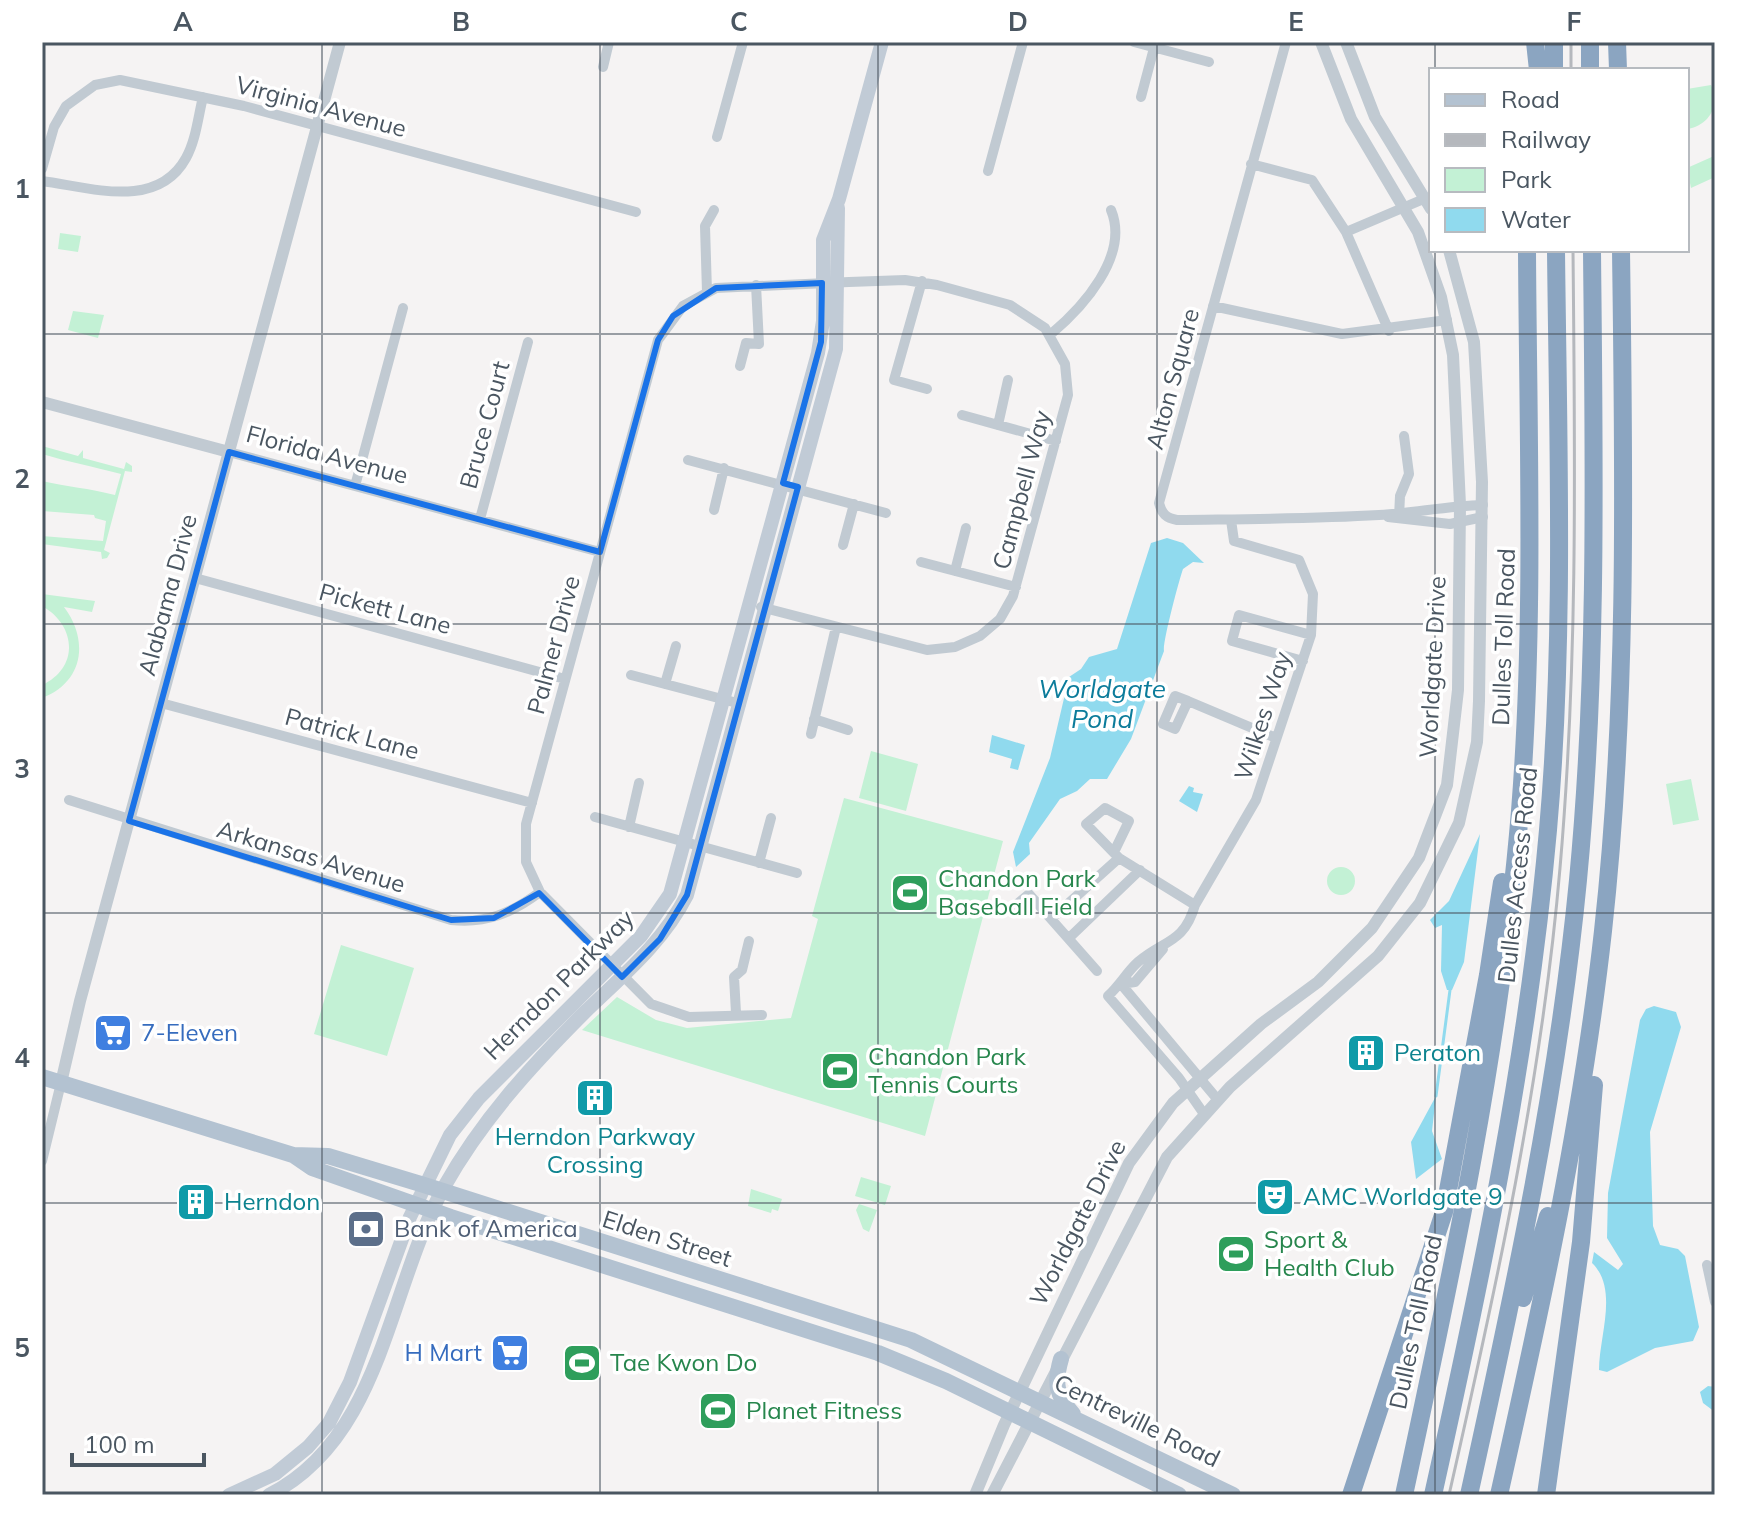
<svg xmlns="http://www.w3.org/2000/svg" width="1757" height="1537" font-family="Mulish,sans-serif">
<rect width="100%" height="100%" fill="#f5f3f3"/>
<path fill="#c3f1d5" d="M1711,85c10,20 -2,41 -24,44v-40z
M1714,156l1,21 -24,11 -4,-20z
M60,233l21,3 -3,16 -20,-3z
M73,311l31,4 -6,23 -30,-8z
M42,446l36,10 5,-6v8l41,11 2,-7 6,4v6l-7,-1 -21,79 6,3 -3,5 -5,1 -1,-7 -59,-8v-8l61,5 3,-20 -11,-3 -1,-3 -52,-4v-30c26,6 46,7 73,14l6,-21c-30,-8 -52,-12 -79,-20z
M42,594l53,7 -3,11 -28,-5c25,33 20,75 -22,91v-13c38,-18 34,-60 0,-79z
M871,751l47,13 -12,47 -47,-13z
M1691,779l8,41 -26,5 -7,-41z
M844,798l159,43 -78,295 -343,-106 35,-33 39,23 31,8 104,-10 27,-99 -6,-3z
M1327 881a14 14 0 1 1 28 0a14 14 0 1 1-28 0Z
M341,945l73,23 -27,88 -73,-22z
M861,1177l30,9 -6,19 -30,-9z
M751,1189l31,10 -4,12 -6,-2 -1,4 -23,-7z
M859,1204l18,6 -8,22 -6,-3 -7,-19z"/>
<path fill="#90daee" d="M1167,538l16,5 21,20 -11,-1 -10,7c-4,11 -21,75 -19,82l-33,88 -24,40h-17l-13,12 -17,8 -31,44 1,11 -14,13 -3,-15 37,-94 19,-81 12,-8 8,-12 28,-8 34,-106z
M992,735l33,10 -7,25 -8,-2 2,-9 -23,-7z
M1189,786l5,2 -1,4 10,2 -6,18 -18,-11z
M1480,834l-16,128 -12,28h-5l-6,-19 1,-46 -7,3 -5,-8 19,-19z
M1654,1006l22,6 5,15 -31,105 3,94 7,19 18,4 7,7 14,71 -6,14 -38,7 -48,24 -8,-2c0,-34 20,-81 -7,-107l2,-11 24,18 5,-6 -16,-26 1,-45 32,-173 6,-11z
M1436,1096l-4,35 10,28 -26,20 -5,-37z
M1708,1386l7,1v25l-12,-9 -3,-11z"/>
<g fill="none" stroke-linecap="round" stroke-linejoin="round">
<path stroke="#90daee" stroke-width="3" d="M1436,1096l14,-106"/>
<path stroke="#c1cad2" stroke-width="10" d="M1134,42l75,20
M1286,42l-127,461c3,11 7,15 18,17 67,-1 135,-1 202,-5 35,-2 68,-9 104,-10
M603,67l6,-25
M1141,97l13,-49
M717,137l26,-95
M1251,164l61,16 34,52 43,99
M42,169l12,-42 12,-21 29,-21 25,-5 124,26 392,106
M988,171l35,-129
M42,181c47,6 115,30 144,-23 10,-18 12,-41 17,-61
M1346,232l80,-34
M922,281l-28,99 33,9
M707,292l-2,-66 9,-16
M1213,306l129,28 105,-14
M1051,334c31,-26 79,-78 60,-124
M740,366l6,-23 13,1 -3,-59
M962,415l94,26
M998,425l10,-45
M229,452l371,100
M688,460l198,53
M355,486l48,-178
M714,510l10,-42
M1388,517l62,7 33,-7
M1399,517l1,-21 9,-22 -5,-38
M480,519l48,-177
M843,545l11,-41
M921,562l95,25
M955,571l11,-43
M195,578l370,101
M761,607l166,43 28,-3 25,-11 20,-17 13,-23 55,-201 -3,-31 -20,-36 -35,-23 -73,-20 -32,-5 -56,2 -133,6 -33,18 -25,34 -132,484v38l14,30 111,112 38,13 73,-2
M1303,661l-71,-20 7,-26 72,20
M631,675l110,29
M665,684l11,-38
M1188,701l-13,28 -12,-5 12,-28 13,5 88,37
M161,703l371,100
M814,719l34,11
M811,734l25,-107
M69,800l382,120c35,4 61,-7 89,-28
M595,817l202,56
M629,827l10,-44
M1114,852l15,-31 -24,-13 -19,16 33,34 76,47
M759,863l12,-45
M1016,905l13,-11 68,77
M1051,919l68,-61
M1069,938l71,-68
M1121,984l97,116
M1121,984l14,-2 28,-33
M736,1013l-2,-36 8,-7 7,-29
M1204,1114l-25,-36 -71,-82c12,-11 18,-23 30,-34 25,-22 46,-18 57,-57l61,-105 55,-165 2,-41 -14,-34 -65,-19 -3,-21
M42,1161l19,-78
M1707,1265l8,37"/>
<path stroke="#c1cad2" stroke-width="12" d="M1346,42l29,75 56,92
M42,402l187,50
M61,1083l19,-82 260,-959
M975,1495l29,-70 125,-262 44,-60 88,-79 57,-42 54,-54 47,-70 28,-73 11,-95 2,-185 -7,-150 -12,-58 -23,-65 -67,-113 -30,-77
M992,1495l175,-338 63,-70 148,-131 42,-53 39,-80 18,-81 2,-41 3,-219 -8,-140 -25,-92"/>
<path stroke="#c1cbd6" stroke-width="14" d="M229,1495l46,-21 33,-27 21,-24 21,-41 60,-165 40,-82 29,-37 162,-162 29,-42 148,-541 5,-32v-81l16,-41 43,-157
M269,1495c114,-58 118,-205 175,-308 37,-66 86,-120 140,-174 38,-37 78,-69 103,-118l149,-546 2,-141"/>
<path stroke="#b3c2d1" stroke-width="16" d="M42,1077l251,78 19,13 139,49 427,136 68,28 233,114
M293,1155l35,1 96,29 487,155 322,155
M1061,1359c-7,24 -5,36 12,55"/>
<path stroke="#8ba5c1" stroke-width="18" d="M1535,42l3,28
M1554,42v28
M1590,42v28
M1617,42l1,28
M1523,1298l25,-82
M1351,1495l93,-283 44,-237 14,-93
M1404,1495c49,-227 97,-452 116,-684 15,-187 8,-374 7,-561
M1433,1495c49,-220 95,-439 115,-665 17,-193 10,-387 8,-580
M1469,1495c45,-204 89,-407 109,-615 20,-209 16,-420 14,-630
M1499,1495c42,-187 83,-374 104,-564 25,-227 21,-454 18,-681
M1546,1495l35,-253 13,-157"/>
<path stroke="#b5b8bd" stroke-width="3" d="M1571,42v28
M1449,1495c47,-207 93,-415 111,-627 18,-206 15,-412 13,-618"/>
</g>
<path fill="none" stroke="#1a73e8" stroke-width="6" stroke-linejoin="round" d="M822,283l-1,59 -38,141 15,4 -111,408 -27,44 -38,38 -83,-84 -45,25 -43,2 -322,-99 100,-369 371,100 58,-212 15,-24 43,-28z"/>
<path fill="none" stroke="#4a5661" stroke-width="2" stroke-opacity="0.55" d="M322,42v1453M600,42v1453M878,42v1453M1157,42v1453M1435,42v28M1435,250v1245M42,334h1673M42,624h1673M42,913h1673M42,1203h1673"/>
<defs>
<g id="stadium-square" transform="scale(2)"><rect x="-9" y="-9" width="18" height="18" rx="4" fill="#2e9e5b" stroke="#fff"/><path d="M0-5a6.5 5 0 1 0 0 10a6.5 5 0 1 0 0-10ZM-3.5-1.8h7v3.6h-7Z" fill="#fff"/></g>
<g id="supermarket-square" transform="scale(2)"><rect x="-9" y="-9" width="18" height="18" rx="4" fill="#3f7fe0" stroke="#fff"/><path d="M-6-5.5h2.5l.6 2H6L4.5 2H-2.5L-4.4-4H-6ZM-1.5 3.2a1.3 1.3 0 1 0 .1 0ZM3 3.2a1.3 1.3 0 1 0 .1 0Z" fill="#fff"/></g>
<g id="building-square" transform="scale(2)"><rect x="-9" y="-9" width="18" height="18" rx="4" fill="#0f9aa8" stroke="#fff"/><path d="M-4-6H4V6H1V3H-1V6H-4ZM-2.5-4.3h1.7v1.8h-1.7ZM.8-4.3h1.7v1.8H.8ZM-2.5-1h1.7V.8h-1.7ZM.8-1h1.7V.8H.8Z" fill="#fff"/></g>
<g id="theatre-square" transform="scale(2)"><rect x="-9" y="-9" width="18" height="18" rx="4" fill="#0f9aa8" stroke="#fff"/><path d="M-5-5.5Q0-4 5-5.5V0Q5 5 0 6Q-5 5-5 0ZM-3.3-2.5H-1v1.5H-3.3ZM1-2.5H3.3v1.5H1ZM-2.8 1Q0 5.5 2.8 1Z" fill="#fff"/></g>
<g id="bank-square" transform="scale(2)"><rect x="-9" y="-9" width="18" height="18" rx="4" fill="#5c6f8a" stroke="#fff"/><path d="M-6-4H6V4H-6ZM0-2.3a2.3 2.3 0 1 0 0 4.6a2.3 2.3 0 1 0 0-4.6Z" fill="#fff"/></g>
</defs>
<g fill-rule="evenodd">
<use href="#stadium-square" x="910" y="893"/>
<use href="#supermarket-square" x="113" y="1033"/>
<use href="#building-square" x="1366" y="1053"/>
<use href="#stadium-square" x="840" y="1071"/>
<use href="#building-square" x="595" y="1098"/>
<use href="#theatre-square" x="1275" y="1197"/>
<use href="#building-square" x="196" y="1202"/>
<use href="#bank-square" x="366" y="1229"/>
<use href="#stadium-square" x="1236" y="1254"/>
<use href="#supermarket-square" x="510" y="1353"/>
<use href="#stadium-square" x="582" y="1363"/>
<use href="#stadium-square" x="718" y="1411"/>
</g>
<g text-anchor="middle" stroke-width="7" stroke-linejoin="round" paint-order="stroke">
<g font-size="24" fill="#4a5661" stroke="#fff">
<text transform="translate(321 107) rotate(15)" y="8">Virginia Avenue</text>
<text transform="translate(1173 379) rotate(-75)" y="8">Alton Square</text>
<text transform="translate(485 425) rotate(-75)" y="8">Bruce Court</text>
<text transform="translate(327 455) rotate(15)" y="8">Florida Avenue</text>
<text transform="translate(1022 490) rotate(-75)" y="8">Campbell Way</text>
<text transform="translate(168 595) rotate(-75)" y="8">Alabama Drive</text>
<text transform="translate(385 609) rotate(15)" y="8">Pickett Lane</text>
<text transform="translate(1504 637) rotate(-88)" y="8">Dulles Toll Road</text>
<text transform="translate(554 645) rotate(-75)" y="8">Palmer Drive</text>
<text transform="translate(1433 667) rotate(-87)" y="8">Worldgate Drive</text>
<text transform="translate(1263 716) rotate(-72)" y="8">Wilkes Way</text>
<text transform="translate(352 734) rotate(15)" y="8">Patrick Lane</text>
<text transform="translate(311 857) rotate(17)" y="8">Arkansas Avenue</text>
<text transform="translate(1518 875) rotate(-84)" y="8">Dulles Access Road</text>
<text transform="translate(559 985) rotate(-45)" y="8">Herndon Parkway</text>
<text transform="translate(1078 1223) rotate(-63)" y="8">Worldgate Drive</text>
<text transform="translate(667 1239) rotate(18)" y="8">Elden Street</text>
<text transform="translate(1416 1322) rotate(-78)" y="8">Dulles Toll Road</text>
<text transform="translate(1137 1421) rotate(26)" y="8">Centreville Road</text>
</g>
<g font-size="24" fill="#27864d" stroke="#fff" text-anchor="start">
<text x="938" y="887">Chandon Park<tspan x="938" dy="28">Baseball Field</tspan></text>
<text x="868" y="1065">Chandon Park<tspan x="868" dy="28">Tennis Courts</tspan></text>
<text x="1264" y="1248">Sport &amp;<tspan x="1264" dy="28">Health Club</tspan></text>
<text x="610" y="1371">Tae Kwon Do</text>
<text x="746" y="1419">Planet Fitness</text>
</g>
<g font-size="24" fill="#366cbe" stroke="#fff" text-anchor="start">
<text x="141" y="1041">7-Eleven</text>
<text x="482" y="1361" text-anchor="end">H Mart</text>
</g>
<g font-size="24" fill="#0d838f" stroke="#fff" text-anchor="start">
<text x="1394" y="1061">Peraton</text>
<text x="595" y="1145" text-anchor="middle">Herndon Parkway<tspan x="595" dy="28">Crossing</tspan></text>
<text x="1303" y="1205">AMC Worldgate 9</text>
<text x="224" y="1210">Herndon</text>
</g>
<g font-size="24" fill="#4e5e75" stroke="#fff" text-anchor="start">
<text x="394" y="1237">Bank of America</text>
</g>
<g font-size="26" font-style="italic" fill="#0c7c9b" stroke="#fff">
<text x="1102" y="698">Worldgate<tspan x="1102" dy="30">Pond</tspan></text>
</g>
</g>
<rect width="1757" height="1537" fill="none" stroke="#ffffff" stroke-width="88"/>
<rect x="1429" y="68" width="260" height="184" fill="#ffffff" stroke="#b7bbc0" stroke-width="2"/>
<rect x="1445" y="94" width="40" height="12" fill="#b3c2d1" stroke="#b7bbc0" stroke-width="2"/>
<text x="1501" y="108" font-size="24" fill="#4a5661">Road</text>
<rect x="1445" y="134" width="40" height="12" fill="#b5b8bd" stroke="#b7bbc0" stroke-width="2"/>
<text x="1501" y="148" font-size="24" fill="#4a5661">Railway</text>
<rect x="1445" y="168" width="40" height="24" fill="#c3f1d5" stroke="#b7bbc0" stroke-width="2"/>
<text x="1501" y="188" font-size="24" fill="#4a5661">Park</text>
<rect x="1445" y="208" width="40" height="24" fill="#90daee" stroke="#b7bbc0" stroke-width="2"/>
<text x="1501" y="228" font-size="24" fill="#4a5661">Water</text>
<path d="M72 1453v12h132v-12" fill="none" stroke="#4a5661" stroke-width="4"/>
<text x="84" y="1453" font-size="24" fill="#4a5661" stroke="#ffffff" stroke-width="6" paint-order="stroke">100 m</text>
<rect x="44" y="44" width="1669" height="1449" fill="none" stroke="#4a5661" stroke-width="3"/>
<g font-size="26" text-anchor="middle" font-weight="bold" fill="#4a5661">
<text x="183" y="31">A</text>
<text x="461" y="31">B</text>
<text x="739" y="31">C</text>
<text x="1018" y="31">D</text>
<text x="1296" y="31">E</text>
<text x="1574" y="31">F</text>
<text x="22" y="198">1</text>
<text x="22" y="488">2</text>
<text x="22" y="778">3</text>
<text x="22" y="1067">4</text>
<text x="22" y="1357">5</text>
</g>
</svg>
